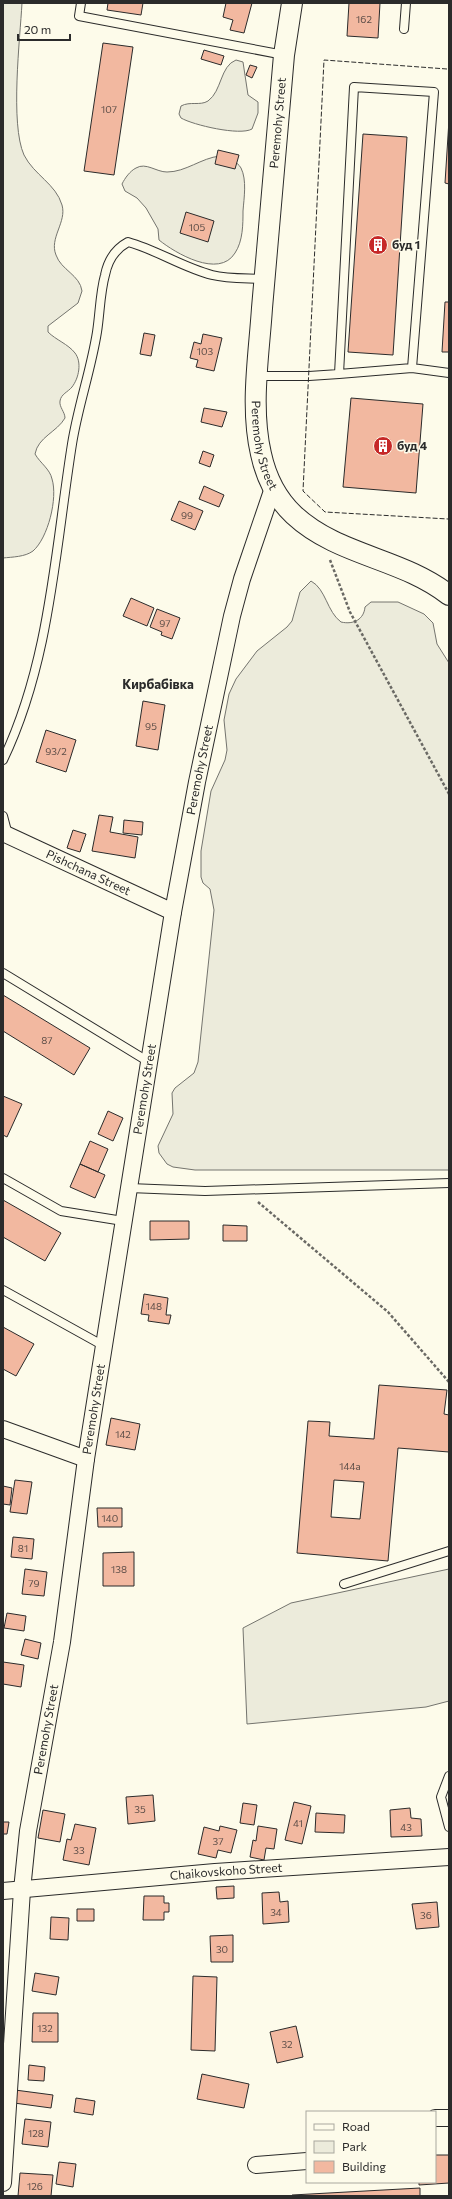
<svg xmlns="http://www.w3.org/2000/svg" width="452" height="2199" font-family="Commissioner,sans-serif">
<rect width="100%" height="100%" fill="#fdfbea"/>
<path fill="#ecebdb" stroke="#74746e" d="M3,3h19c-2,36 -12,121 2,152 10,20 32,29 38,50 5,17 -13,33 -6,50 5,15 24,20 26,36l-4,12 -30,23v6c8,8 20,12 27,21 7,9 4,25 -3,34 -4,5 -11,7 -12,14 -1,6 5,11 5,17 -8,14 -27,19 -30,36 5,9 15,15 17,25 6,19 -4,59 -19,72 -8,6 -21,6 -30,7z
M236,60l7,2 5,33 10,7v11l-6,16c-12,7 -59,-4 -71,-11l-2,-4 2,-8c9,-5 19,0 27,-5 14,-10 12,-35 28,-41z
M220,156c8,2 17,5 21,12 6,12 3,30 2,43 0,13 0,30 -8,42 -16,26 -60,0 -76,-13l-1,-11 -12,-21 -9,-10 -12,-7 -3,-7c3,-6 8,-13 14,-16 10,-6 20,4 31,4 19,0 34,-14 53,-16z
M311,581c15,8 16,31 30,41 13,3 23,-3 24,-15l6,-5h27l26,12 9,9 4,21 12,19v507h-254l-22,-3 -6,-3 -8,-11 -1,-7 15,-32 -1,-21 3,-5 19,-15 4,-11 16,-152 -4,-21 -7,-6 -2,-6v-26l10,-60 14,-31 2,-10 -3,-30 5,-26 7,-15 21,-28 30,-24 5,-6 8,-29z
M449,1569v132l-23,6 -179,17 -4,-96 48,-25z"/>
<path fill="#f2b8a0" stroke="#2b2b2b" fill-rule="evenodd" d="M108,3h35l-2,12 -34,-5z
M226,3h26l-8,30 -14,-3 3,-10 -10,-3z
M349,3h31l-2,35 -31,-2z
M103,43l30,4 -19,128 -30,-4z
M204,50l20,6 -3,9 -20,-6z
M250,65l7,2 -5,11 -6,-3z
M449,120v64l-4,-1z
M363,134l44,3 -14,218 -45,-3z
M218,150l21,5 -4,14 -20,-5z
M186,212l28,9 -6,21 -28,-9z
M445,302h4v50h-7z
M144,333l11,2 -4,21 -11,-2z
M203,334l19,4 -8,33 -18,-4 2,-7 -8,-2 4,-16 7,2z
M351,398l72,6 -7,89 -73,-6z
M204,408l23,4 -5,15 -21,-5z
M203,451l11,4 -4,12 -11,-4z
M204,486l20,9 -5,12 -20,-8z
M179,501l24,10 -8,19 -24,-10z
M131,598l23,10 -7,18 -24,-10z
M157,609l23,9 -8,21 -11,-4 1,-3 -12,-5z
M143,701l22,4 -7,45 -22,-4z
M46,730l30,10 -10,32 -30,-10z
M99,815l14,2 -3,15 28,5 -3,21 -43,-7z
M124,820l19,2 -1,13 -19,-2z
M73,830l13,4 -6,18 -13,-4z
M3,995l87,53 -16,27 -71,-44z
M3,1096l19,8 -15,33 -4,-2z
M108,1111l15,7 -10,23 -15,-7z
M90,1141l18,8 -10,23 -18,-8z
M80,1164l25,11 -10,23 -25,-11z
M3,1200l58,33 -16,28 -42,-24z
M150,1221h39v18l-39,1z
M223,1225l24,1v15h-24z
M144,1294l24,4 -2,17h5l-2,9 -21,-3 1,-6 -8,-1z
M3,1327l31,17 -18,32 -13,-7z
M379,1385l68,5 -3,24 5,1v37l-51,-4 -10,113 -91,-8 11,-132 22,1 -1,14 45,3zM334,1480l30,2 -4,37 -29,-2z
M111,1418l29,6 -5,26 -29,-5z
M15,1480l17,2 -5,32 -17,-2z
M3,1486l9,2 -2,17 -7,-1z
M97,1508h25v19h-24z
M13,1537l21,2 -2,20 -21,-2z
M134,1552v34h-31v-33z
M25,1569l22,3 -3,24 -22,-2z
M7,1613l19,3 -2,15 -20,-3z
M25,1639l16,4 -3,16 -17,-4z
M3,1662l21,3 -3,22 -18,-3z
M153,1795l2,26 -27,3 -2,-27z
M294,1802l17,4 -9,38 -17,-4z
M243,1803l14,2 -3,20 -14,-2z
M410,1808l1,10 10,1 1,17 -31,1 -1,-27z
M43,1810l22,4 -5,28 -22,-4z
M316,1813l29,2 -1,18 -29,-1z
M3,1822h6l-2,12h-4z
M75,1824l21,4 -7,37 -26,-5 4,-21 4,1z
M220,1826l17,4 -6,23 -13,-3 -2,8 -18,-4 6,-27 15,4z
M258,1826l19,3 -3,20 -8,-1 -2,12 -14,-3 3,-17 3,1z
M234,1886v12l-17,1 -1,-12z
M279,1892l1,10 8,-1 1,21 -26,2 -1,-31z
M144,1896h20v7h5v9h-5v8h-21z
M437,1902l2,25 -23,2 -4,-25z
M77,1909h17v12h-17z
M51,1917l18,1 -1,22 -18,-1z
M233,1935v27h-22l-1,-26z
M35,1973l24,4 -3,18 -24,-4z
M193,1976l24,1 -2,74 -24,-1z
M33,2013h25v29h-26z
M296,2026l7,31 -26,6 -7,-31z
M29,2065l16,2 -1,14 -16,-1z
M202,2074l47,10 -5,24 -47,-9z
M15,2090l38,5 -2,13 -37,-5z
M76,2098l19,3 -2,14 -19,-3z
M25,2119l26,3 -3,25 -26,-3z
M435,2155h14v28l-30,2v-3h16z
M59,2162l17,2 -3,23 -17,-3z
M20,2173l33,2 -2,21h-33z
M420,2188v8h-128v-1z"/>
<g fill="none" stroke-linecap="round" stroke-linejoin="round">
<g stroke="#2b2b2b" stroke-width="10">
<path id="service" d="M81,3l-2,13 205,39
M404,29l2,-26
M339,374l73,-6 37,5
M257,376h52l30,-2 15,-287 80,5 -22,276
M3,760c47,-98 52,-209 69,-316 6,-38 19,-74 25,-112 3,-19 3,-39 8,-57 3,-15 10,-26 23,-33 29,8 54,25 84,33 16,4 35,3 52,4
M3,816l5,19
M3,973l146,89
M3,1178l58,33 62,10
M129,1188l76,3 244,-8
M3,1290l101,56
M344,1584l105,-33
M449,1776l-8,21 8,30"/>
</g>
<g stroke="#2b2b2b" stroke-width="18">
<g id="minor">
<path id="s1" d="M3,833l170,79"/>
<path d="M3,1429l83,30"/>
<path id="s2" d="M3,1891l212,-19 234,-15"/>
<path d="M435,2118h14"/>
<path d="M256,2165l51,-4"/>
<path id="s3" d="M3,2183l19,-293 6,-59 34,-189 24,-183 43,-271 44,-276 24,-130 35,-166 10,-37 31,-91"/>
</g>
</g>
<g stroke="#2b2b2b" stroke-width="22">
<g id="tertiary">
<path id="s4" d="M292,3l-8,52c-7,85 -15,169 -22,253 -3,47 -12,99 -1,146 5,23 16,45 33,61 44,41 108,43 155,80"/>
</g>
</g>
<path stroke="#6a6964" stroke-width="2.5" stroke-dasharray="3 2" stroke-linecap="butt" d="M330,560l20,52 99,182
M258,1202l130,110 61,70"/>
<use href="#service" stroke="#fdfbea" stroke-width="8"/>
<use href="#minor" stroke="#fdfbea" stroke-width="16"/>
<use href="#tertiary" stroke="#fdfbea" stroke-width="20"/>
<path stroke="#2b2b2b" stroke-width="1" stroke-dasharray="5 2" stroke-linecap="butt" d="M447,69l-123,-9 -21,431 22,21 123,7"/>
</g>
<defs>
<g id="building-disc" transform="scale(1)"><circle r="9.5" fill="#c62828" stroke="#fdfbea"/><path d="M-4-6H4V6H1V3H-1V6H-4ZM-2.5-4.3h1.7v1.8h-1.7ZM.8-4.3h1.7v1.8H.8ZM-2.5-1h1.7V.8h-1.7ZM.8-1h1.7V.8H.8Z" fill="#fff"/></g>
</defs>
<g fill-rule="evenodd">
<use href="#building-disc" x="378" y="245"/>
<use href="#building-disc" x="383" y="446"/>
</g>
<g text-anchor="middle" stroke-width="3" stroke-linejoin="round" paint-order="stroke">
<g font-size="10" fill="#5d4e48">
<text x="364" y="23">162</text>
<text x="109" y="113">107</text>
<text x="197" y="231">105</text>
<text x="205" y="355">103</text>
<text x="187" y="519">99</text>
<text x="165" y="627">97</text>
<text x="151" y="730">95</text>
<text x="56" y="755">93/2</text>
<text x="47" y="1044">87</text>
<text x="154" y="1310">148</text>
<text x="123" y="1438">142</text>
<text x="350" y="1470">144а</text>
<text x="110" y="1522">140</text>
<text x="23" y="1552">81</text>
<text x="119" y="1573">138</text>
<text x="34" y="1587">79</text>
<text x="140" y="1813">35</text>
<text x="298" y="1827">41</text>
<text x="406" y="1831">43</text>
<text x="218" y="1845">37</text>
<text x="79" y="1854">33</text>
<text x="276" y="1916">34</text>
<text x="426" y="1919">36</text>
<text x="222" y="1953">30</text>
<text x="45" y="2032">132</text>
<text x="287" y="2048">32</text>
<text x="36" y="2137">128</text>
<text x="35" y="2190">126</text>
</g>
<g font-size="12" fill="#2b2b2b" stroke="#fdfbea">
<text transform="translate(278 123) rotate(-85)" y="4">Peremohy Street</text>
<text dy="4" stroke="none"><textPath href="#s4" startOffset="445">Peremohy Street</textPath></text>
<text dy="4" stroke="none"><textPath href="#s3" startOffset="1428">Peremohy Street</textPath></text>
<text dy="4" stroke="none"><textPath href="#s1" startOffset="94">Pishchana Street</textPath></text>
<text dy="4" stroke="none"><textPath href="#s3" startOffset="1104">Peremohy Street</textPath></text>
<text dy="4" stroke="none"><textPath href="#s3" startOffset="780">Peremohy Street</textPath></text>
<text dy="4" stroke="none"><textPath href="#s3" startOffset="456">Peremohy Street</textPath></text>
<text dy="4" stroke="none"><textPath href="#s2" startOffset="224">Chaikovskoho Street</textPath></text>
</g>
<g font-size="12" font-weight="bold" fill="#2b2b2b" stroke="#fdfbea" text-anchor="start">
<text x="392" y="249">буд 1</text>
<text x="397" y="450">буд 4</text>
</g>
<g font-size="13" font-weight="bold" fill="#2b2b2b" stroke="#fdfbea">
<text x="158" y="689">Кирбабівка</text>
</g>
</g>
<rect width="452" height="2199" fill="none" stroke="#2b2b2b" stroke-width="8"/>
<rect x="306" y="2111" width="130" height="72" fill="#fdfbea" stroke="#a9a89e"/>
<rect x="314" y="2124" width="20" height="6" fill="#fdfbea" stroke="#a9a89e"/>
<text x="342" y="2131" font-size="12" fill="#2b2b2b">Road</text>
<rect x="314" y="2141" width="20" height="12" fill="#ecebdb" stroke="#a9a89e"/>
<text x="342" y="2151" font-size="12" fill="#2b2b2b">Park</text>
<rect x="314" y="2161" width="20" height="12" fill="#f2b8a0" stroke="#a9a89e"/>
<text x="342" y="2171" font-size="12" fill="#2b2b2b">Building</text>
<path d="M18 34v6h52v-6" fill="none" stroke="#2b2b2b" stroke-width="2"/>
<text x="24" y="34" font-size="12" fill="#2b2b2b" stroke="#fdfbea" stroke-width="3" paint-order="stroke">20 m</text>
</svg>
